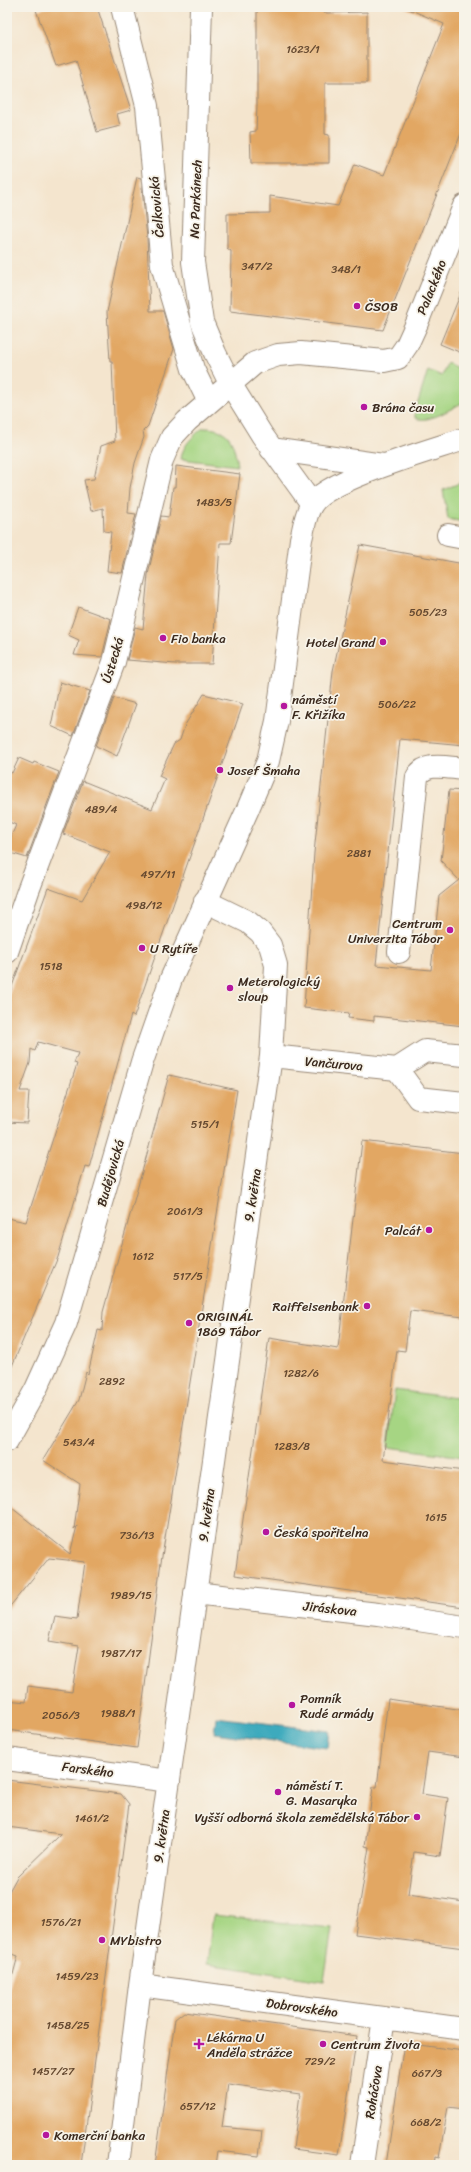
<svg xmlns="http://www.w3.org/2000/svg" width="471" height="2172" font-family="Sriracha,sans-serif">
<rect width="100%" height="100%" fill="#f7f3e8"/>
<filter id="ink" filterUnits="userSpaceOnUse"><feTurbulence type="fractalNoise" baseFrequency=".025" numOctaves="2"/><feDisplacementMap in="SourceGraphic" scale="8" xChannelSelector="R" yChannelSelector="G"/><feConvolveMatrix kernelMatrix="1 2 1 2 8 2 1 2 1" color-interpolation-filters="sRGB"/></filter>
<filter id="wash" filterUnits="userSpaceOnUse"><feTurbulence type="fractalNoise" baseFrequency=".012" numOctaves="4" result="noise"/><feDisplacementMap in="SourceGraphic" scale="16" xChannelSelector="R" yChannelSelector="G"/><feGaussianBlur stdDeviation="0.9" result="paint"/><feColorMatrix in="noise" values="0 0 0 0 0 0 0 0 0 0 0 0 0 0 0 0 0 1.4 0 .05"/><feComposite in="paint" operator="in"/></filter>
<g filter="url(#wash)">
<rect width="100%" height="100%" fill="#f4e5ce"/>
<path fill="#a6d583" stroke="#708050" d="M447,363l17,8v31c-13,6 -34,22 -49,16v-6l13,-42 14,6z
M203,428c28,0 31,14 34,38l-56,-7c1,-13 12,-23 22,-31z
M464,481v41l-16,-3 -5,-29z
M395,1390l69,9v58l-76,-10z
M213,1915l119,13 -8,53 -117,-17z"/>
<path fill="#3eaabd" stroke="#3c6a6e" d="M216,1717l113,14 -2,17 -113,-15z"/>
<g id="blocks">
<path fill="#e2a764" d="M50,7h47l34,103 -14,4 3,12 -23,6 -21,-72 -20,6 -20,-56z
M257,7h67v6l43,-1v71h-42v51l4,1v28h-78l-1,-31 6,-1 1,-25z
M404,7h60v119l-81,204 -153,-19 1,-60 -4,-3v-34l43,-1v-17l68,10 17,-42 29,11 60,-151z
M137,177l4,1 6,60 3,73h13l11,38 -26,77 -5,5 1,6 -9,26 -5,25 -2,25 8,1 -14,59 -15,-2 4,-39 -7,-1 -1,-23 -12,3 -7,-31 10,-1 7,-33 14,-5 -3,-80h-2l-3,-49z
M463,288h1v66l-24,-10z
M176,466l64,8 -9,69h-11l-8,121h-36l-49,-4 8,-33 8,2 5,-54 13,-59 8,1 4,-30h2z
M360,545l104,19v181l-64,-6 -24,226 55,5 8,-74 20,-16 -18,-19 8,-71 15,1v235l-90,-10v5l-26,-3 1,-5 -45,-5 10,-155 19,-182z
M78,607l33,12 -9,38 -28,-2 5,-15 -11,-5z
M60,682l30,9 -17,45 -22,-10z
M204,694l39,10 -109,313 -3,-2 -42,152 -4,-1 -27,91 -51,121v-160l19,4 51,-158 -3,-1 4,-10 -40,-11 -3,9 -4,-2 -1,14 -10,28h9l-2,32 -20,-1v-122l41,-112 34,12 28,-48 -47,-18 20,-53 69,28 13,-30 -6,-3 15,-32 6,-4 5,-15z
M114,698l22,6 -19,52 -21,-10z
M19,758l14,6 1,-2 25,10 -32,86 -20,-6v-6l9,-21 -9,-4v-50l5,2z
M169,1075l68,15 -77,479 -23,179 -130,-18v-30l19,2 2,-16 44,6 7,-46 -30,-5 6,-25 22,3 8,-57 -36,-4 -42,52v-106l63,50 7,-28 -3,3 6,-45 -37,-24 36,-60 7,-28 2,2 10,-44 4,1 1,-19z
M362,1141l102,12v164l-54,-6 -5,40 -8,-1 -14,110 81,11v136l-229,-32 34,-237 69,11z
M388,1699l76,11v47l-36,-5 -6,42 26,4 -8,58 -26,-4 -6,42 56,8v46l-109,-14 14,-87 -4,-1 8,-59h4z
M7,1780l114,14 8,10 -48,361h-74v-169l11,-40 -11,-4v-57l10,-18 44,-43 -54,-7z
M184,2012l173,24 -18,119 -46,-6 7,-55 -72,-10 -6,43 40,4 -3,25 -41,-5 -2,14h-61l20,-146z
M404,2043l60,8v58l-16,-2 -9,51 -4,-1 -1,8h-48z"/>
</g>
</g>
<g filter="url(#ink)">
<use href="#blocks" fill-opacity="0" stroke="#988876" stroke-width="1"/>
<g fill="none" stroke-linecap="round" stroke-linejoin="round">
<g stroke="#988876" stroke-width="24">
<path id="minor" d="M122,7l25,99 15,159 31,104 16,33
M448,535l16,3
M7,952l21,-61 86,-229 48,-202 10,-23 15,-16 68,-58 23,-8 23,-2 83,8 14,-3 9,-13 10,-22 47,-117
M399,952l18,-175c8,-16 31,-9 47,-8
M271,1056l126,13 28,-18 39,4
M397,1069l21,29 46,5
M195,1593l183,21 86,13
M7,1759l162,22
M140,1985l324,44
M118,2165l22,-180 131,-929 5,-91 -6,-20 -10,-13 -12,-10 -43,-21
M362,2165l22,-147"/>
</g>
<g stroke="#988876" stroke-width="24">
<path id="major" d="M201,7l-8,255 9,60 13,31 16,32 31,50 50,69
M271,449l112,16
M7,1441l29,-52 30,-66 76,-261 29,-83 76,-168 21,-50 9,-40 24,-182c3,-11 4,-25 11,-35 16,-25 120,-54 152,-65"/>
</g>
<use href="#minor" stroke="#fff" stroke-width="22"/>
<use href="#major" stroke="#fff" stroke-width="22"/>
</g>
</g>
<g fill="#b5179e" stroke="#f7f3e8" stroke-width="1.5">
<circle cx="357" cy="306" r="4"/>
<circle cx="364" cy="407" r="4"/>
<circle cx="163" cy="638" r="4"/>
<circle cx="383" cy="642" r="4"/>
<circle cx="284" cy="706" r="4"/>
<circle cx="220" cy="770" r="4"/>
<circle cx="450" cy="930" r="4"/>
<circle cx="142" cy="948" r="4"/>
<circle cx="230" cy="988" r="4"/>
<circle cx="429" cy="1230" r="4"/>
<circle cx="367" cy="1306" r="4"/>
<circle cx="189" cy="1323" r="4"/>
<circle cx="266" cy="1532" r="4"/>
<circle cx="292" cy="1705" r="4"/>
<circle cx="278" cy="1792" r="4"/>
<circle cx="417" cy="1817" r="4"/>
<circle cx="102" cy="1940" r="4"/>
<path d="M197 2038h4v4h4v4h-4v4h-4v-4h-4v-4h4z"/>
<circle cx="323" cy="2044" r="4"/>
<circle cx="46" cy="2135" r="4"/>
</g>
<g text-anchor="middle" stroke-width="3.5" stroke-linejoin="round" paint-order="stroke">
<g font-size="11" fill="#654930">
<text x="303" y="53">1623/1</text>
<text x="257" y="270">347/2</text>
<text x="346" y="273">348/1</text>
<text x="214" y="506">1483/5</text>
<text x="428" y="616">505/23</text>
<text x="397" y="708">506/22</text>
<text x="101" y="813">489/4</text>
<text x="359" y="857">2881</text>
<text x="158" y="878">497/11</text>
<text x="144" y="909">498/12</text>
<text x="51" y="970">1518</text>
<text x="205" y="1128">515/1</text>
<text x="185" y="1215">2061/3</text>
<text x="143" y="1260">1612</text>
<text x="188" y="1280">517/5</text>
<text x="301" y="1377">1282/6</text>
<text x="112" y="1385">2892</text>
<text x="79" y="1446">543/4</text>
<text x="292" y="1450">1283/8</text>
<text x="436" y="1521">1615</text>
<text x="137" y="1539">736/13</text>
<text x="131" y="1599">1989/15</text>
<text x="121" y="1657">1987/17</text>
<text x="118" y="1717">1988/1</text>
<text x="61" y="1719">2056/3</text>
<text x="92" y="1822">1461/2</text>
<text x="61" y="1926">1576/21</text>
<text x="77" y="1980">1459/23</text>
<text x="68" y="2029">1458/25</text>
<text x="320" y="2065">729/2</text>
<text x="53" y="2075">1457/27</text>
<text x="427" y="2077">667/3</text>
<text x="198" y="2110">657/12</text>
<text x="426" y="2126">668/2</text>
</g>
<g font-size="13" fill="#3b2a1e" stroke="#f7f3e8">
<text transform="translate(195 199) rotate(-88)" y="5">Na Parkánech</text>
<text transform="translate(156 207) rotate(-95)" y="5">Čelkovická</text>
<text transform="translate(431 287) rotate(-68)" y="5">Palackého</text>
<text transform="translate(112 660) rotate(-73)" y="5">Ústecká</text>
<text transform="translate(334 1063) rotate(5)" y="5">Vančurova</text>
<text transform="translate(110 1173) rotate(-74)" y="5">Budějovická</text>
<text transform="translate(252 1195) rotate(-81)" y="5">9. května</text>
<text transform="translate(206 1515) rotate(-82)" y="5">9. května</text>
<text transform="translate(330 1608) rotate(6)" y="5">Jiráskova</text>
<text transform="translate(88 1769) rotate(7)" y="5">Farského</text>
<text transform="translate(161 1836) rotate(-82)" y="5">9. května</text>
<text transform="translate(302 2007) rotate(8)" y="5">Dobrovského</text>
<text transform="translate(373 2092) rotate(-81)" y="5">Roháčova</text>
</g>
<g font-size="13" fill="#3b2a1e" stroke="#f7f3e8" text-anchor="start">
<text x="365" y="311">ČSOB</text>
<text x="372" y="412">Brána času</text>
<text x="171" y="643">Fio banka</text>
<text x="375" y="647" text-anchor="end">Hotel Grand</text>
<text x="292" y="704">náměstí<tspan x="292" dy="15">F. Křižíka</tspan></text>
<text x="228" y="775">Josef Šmaha</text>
<text x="442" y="928" text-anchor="end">Centrum<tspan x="442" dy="15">Univerzita Tábor</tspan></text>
<text x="150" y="953">U Rytíře</text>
<text x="238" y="986">Meterologický<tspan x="238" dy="15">sloup</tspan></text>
<text x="421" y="1235" text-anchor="end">Palcát</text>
<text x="359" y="1311" text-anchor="end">Raiffeisenbank</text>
<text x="197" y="1321">ORIGINÁL<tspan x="197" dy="15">1869 Tábor</tspan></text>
<text x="274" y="1537">Česká spořitelna</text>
<text x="300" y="1703">Pomník<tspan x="300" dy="15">Rudé armády</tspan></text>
<text x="286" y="1790">náměstí T.<tspan x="286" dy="15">G. Masaryka</tspan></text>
<text x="409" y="1822" text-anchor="end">Vyšší odborná škola zemědělská Tábor</text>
<text x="110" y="1945">MYbistro</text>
<text x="207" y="2042">Lékárna U<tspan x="207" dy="15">Anděla strážce</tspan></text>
<text x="331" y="2049">Centrum Života</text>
<text x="54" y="2140">Komerční banka</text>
</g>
</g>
<rect width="471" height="2172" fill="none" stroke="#f7f3e8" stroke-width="24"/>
</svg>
